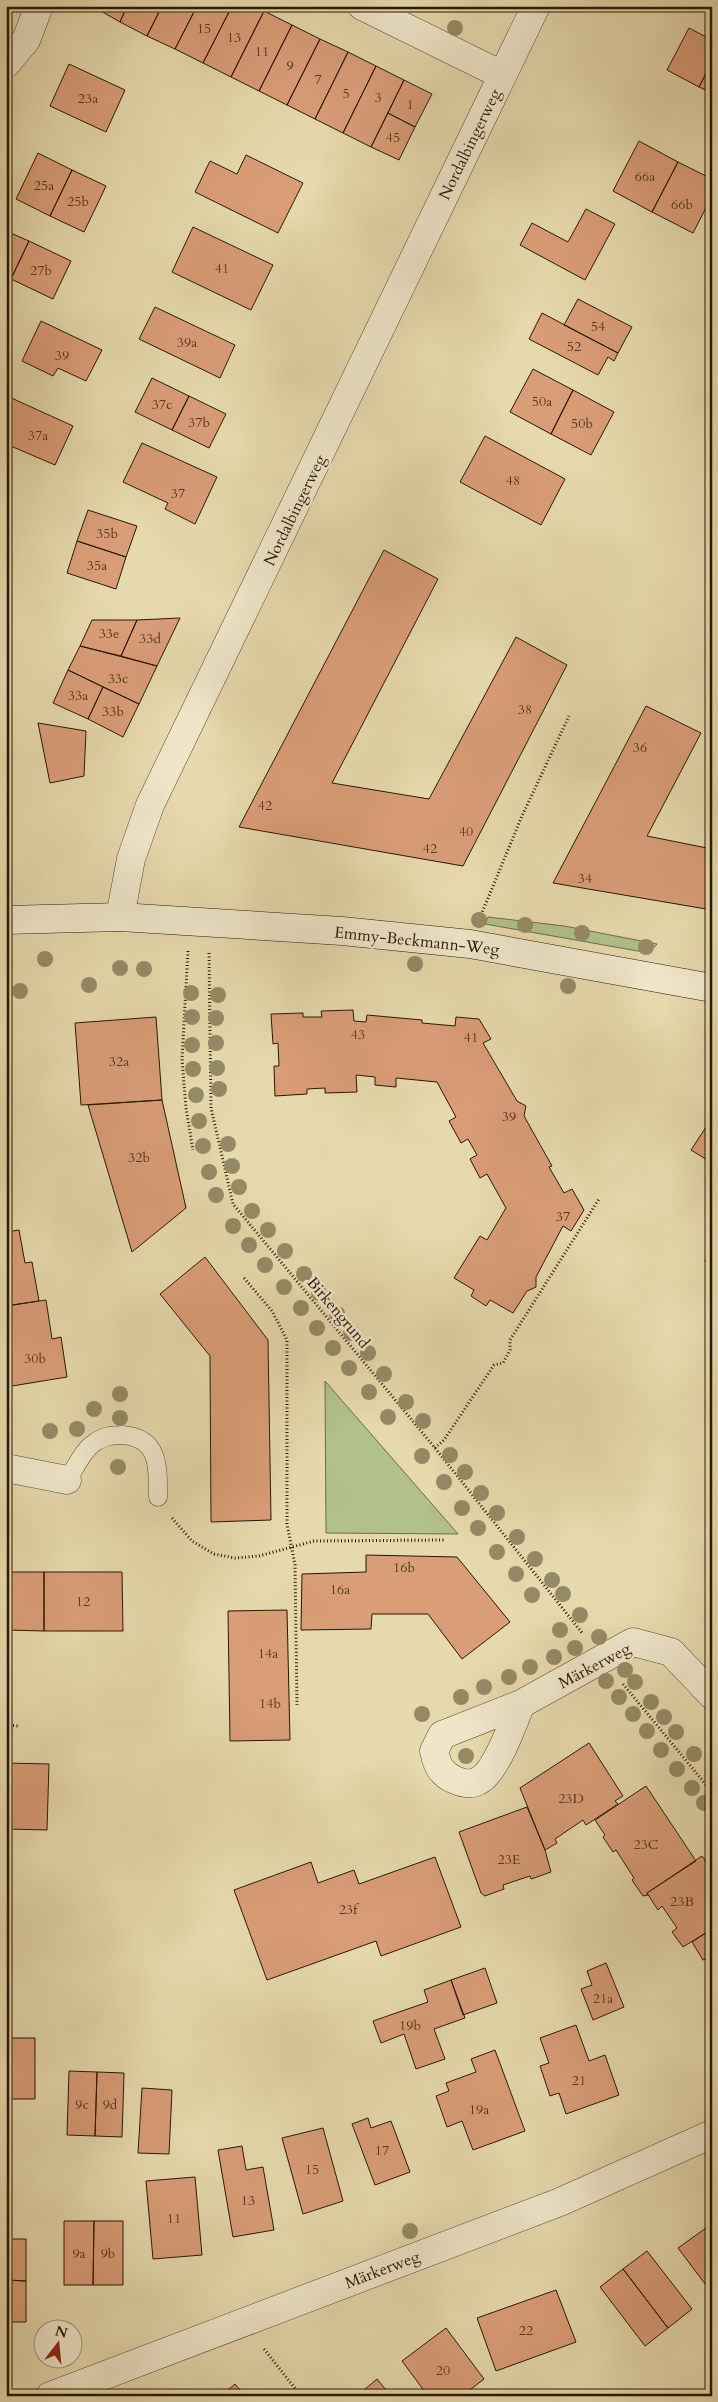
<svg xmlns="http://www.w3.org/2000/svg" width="718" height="2402" font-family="Cardo,serif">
<rect width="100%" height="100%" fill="#e6d9ad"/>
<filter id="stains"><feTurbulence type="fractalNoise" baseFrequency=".004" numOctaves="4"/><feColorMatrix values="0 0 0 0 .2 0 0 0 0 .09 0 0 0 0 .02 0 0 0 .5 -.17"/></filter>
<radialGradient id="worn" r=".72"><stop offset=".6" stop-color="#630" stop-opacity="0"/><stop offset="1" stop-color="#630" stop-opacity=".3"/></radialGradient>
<path fill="#b1c08d" stroke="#6d6c48" d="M488,917l76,9 93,18 -8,9 -164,-29z
M325,1381l133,153 -132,-1z"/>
<path fill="#d99d78" stroke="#291702" d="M92,6h35l-7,16z
M127,6h35l-15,30 -27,-14z
M162,6h35l-22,43 -28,-13z
M197,6h35l-29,57 -28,-14z
M232,6h23l9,5 -33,66 -28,-14z
M264,11l28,14 -33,66 -28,-14z
M292,25l28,14 -33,66 -28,-14z
M689,28l23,12v22l-13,25 -32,-17z
M320,39l28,13 -33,67 -28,-14z
M348,52l28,14 -33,67 -28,-14z
M712,62v31l-13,-6z
M69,64l56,26 -19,42 -56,-26z
M376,66l28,14 -33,67 -28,-14z
M404,80l28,14 -17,33 -27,-14z
M388,113l27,14 -16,33 -28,-13z
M639,141l39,21 -26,50 -39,-21z
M38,153l34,17 -22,46 -34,-17z
M246,155l57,28 -25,50 -83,-41 15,-31 27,13z
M678,162l34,17v17l-19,37 -41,-21z
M72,170l34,16 -22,46 -34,-16z
M586,209l29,15 -30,56 -65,-35 12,-22 36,19z
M193,227l80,38 -22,45 -79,-38z
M6,231l23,10 -18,38 -5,-2z
M29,241l42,20 -18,38 -42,-20z
M578,299l54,28 -14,26 -54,-28z
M155,307l80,38 -15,33 -81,-39z
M542,313l76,40 -4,8 -6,-4 -10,18 -69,-36z
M41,321l61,29 -16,31 -28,-13 -5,8 -31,-15z
M533,369l40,21 -22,44 -41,-22z
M152,378l37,18 -17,34 -37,-18z
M573,390l41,22 -23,43 -40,-21z
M7,396l66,30 -18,39 -49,-21z
M189,396l37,18 -17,34 -37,-18z
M485,436l80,43 -24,46 -81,-43z
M142,443l75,34 -22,47 -30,-15 3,-6 -45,-21z
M88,510l49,16 -11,31 -49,-16z
M77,541l49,16 -10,32 -49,-16z
M384,550l54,29 -106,204 97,16 87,-162 51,28 -104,201 -224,-39z
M180,618l-23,48 -36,-10 16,-36z
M92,620h45l-16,36 -41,-10z
M80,646l77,20 -18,38 -71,-34z
M68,670l35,17 -15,32 -35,-16z
M103,687l36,17 -16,33 -35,-18z
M646,706l55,27 -54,103 65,13v61l-159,-27z
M38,723l48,8 -2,45 -34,7z
M353,1010l1,11 12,1 1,-7 55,5v3l33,3 1,-9 23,2 12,20 -8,4 34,58 9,5 -2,10 28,50 -3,1 15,26 8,-4 12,21 -13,21 -8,-5 -27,51v10l-9,4 -14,22 -23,-13 -4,6 -15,-10 3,-6 -20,-12 26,-42 7,4 19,-32 -19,-34 -7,4 -10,-19 7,-4 -9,-16 -7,4 -12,-22 7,-4 -19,-35 -41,-4v9l-21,-2v-8l-19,-2 1,17 -32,1v-5l-18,1v5l-32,2 -1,-30h5l-1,-23 -5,1 -2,-30 32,-1v4h19l-1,-6z
M156,1017l6,83 -81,5 -6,-82z
M162,1100l24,108 -54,44 -44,-147z
M712,1118v45l-21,-13z
M19,1230l6,33 7,-1 7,39 -33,5v-74z
M712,1250v15l-7,-4z
M205,1257l63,83 3,180 -60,2 -1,-166 -50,-62z
M46,1300l6,39 9,-2 6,40 -61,10v-81z
M366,1555l91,2 53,65 -48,37 -34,-45h-56l-1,15 -70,1 1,-56 64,-2z
M6,1572h38v59l-38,-1z
M44,1572h78l1,59h-79z
M287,1610l3,130 -60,1 -2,-130z
M589,1743l34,53 -8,5 3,3 -32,21 -3,-5 -28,19 2,4 -12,7 -25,-62z
M6,1763l43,1 -2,66 -41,-1z
M646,1786l50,75 -49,32 1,2 -5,1 -11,-16 2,-2 -18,-28 -3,2 -10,-15 2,-2 -10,-15z
M527,1807l18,43 6,22 -20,7 -1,-3 -27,9 1,4 -19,7 -4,-3 -22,-61z
M702,1856l10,14v59l-29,18 -11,-15 5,-4 -15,-22 -4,4 -11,-17z
M435,1857l26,70 -80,29 -5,-15 -109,39 -33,-90 77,-28 7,21 36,-13 5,14z
M712,1929v38l-6,-8 -3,1 -11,-18z
M606,1963l18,44 -31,13 -12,-31 11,-4 -5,-14z
M485,1968l12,35 -34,12 -12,-35z
M451,1980l14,38 -31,11 11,30 -29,10 -12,-35 -23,9 -8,-22 55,-19 -4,-12z
M576,2025l13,36 16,-6 14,40 -53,19 -7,-21 -9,3 -10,-30 9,-3 -9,-25z
M6,2038h29v61h-29z
M495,2050l30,81 -52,19 -11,-29 -15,6 -11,-31 13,-5 -3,-8 30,-11 -5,-13z
M69,2071l28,1 -2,64 -28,-1z
M97,2072l27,1 -2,64 -27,-1z
M142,2088l30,2 -3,64 -31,-1z
M368,2118l3,10 20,-7 19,51 -35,13 -23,-61z
M323,2128l20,73 -40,13 -21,-76z
M242,2146l4,24 17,-3 11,63 -41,7 -15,-87z
M195,2177l7,78 -49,4 -7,-78z
M64,2221h30l-1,64h-29z
M94,2221h29v64h-30z
M706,2228l6,7v58l-34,-45z
M6,2239h20v42l-20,-1z
M647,2251l45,58 -24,19 -45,-59z
M623,2269l45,59 -23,18 -45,-59z
M6,2280l20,1v41h-20z
M556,2290l20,52 -80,29 -19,-53z
M446,2328l38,51 -22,17h-34l-26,-35z
M377,2379l14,17h-34z
M235,2384l10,12h-24z"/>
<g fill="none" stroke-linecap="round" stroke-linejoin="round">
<g stroke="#58482d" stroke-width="19">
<path id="lane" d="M67,1480c8,-11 16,-30 27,-37 9,-7 18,-8 29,-8 37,3 35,33 35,62"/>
</g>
<g stroke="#58482d" stroke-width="29">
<path id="street" d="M362,6l140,69
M6,64l20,-24 13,-34
M120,917l11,-58 19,-54 386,-799
M6,1468l61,12
M521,1704c-8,19 -25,69 -43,77 -7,4 -16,2 -23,-1 -14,-6 -18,-15 -21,-29l8,-16 79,-31 112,-62 38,10 41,43
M50,2396l510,-194 152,-68"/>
</g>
<g stroke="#291702" stroke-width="29">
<path id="secondary" d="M6,920l114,-3 222,14 128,13 242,44"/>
</g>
<path stroke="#291702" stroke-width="3" stroke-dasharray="1 2.5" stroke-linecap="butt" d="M481,915l41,-99 47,-100
M188,951l-6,108 4,49 7,42
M209,953l2,155 22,96 202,244 148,186
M244,1278l28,33 15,29v184l8,41 2,140
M435,1448l9,-8 50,-75 9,-2 7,-13v-10l89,-141
M172,1518l20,23 22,13 21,4 24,-2 55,-15 130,-1
M623,1684l89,108
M6,1725l13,1
M264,2349l37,47"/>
<use href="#lane" stroke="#efe6ca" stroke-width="18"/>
<use href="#street" stroke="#efe6ca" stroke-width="28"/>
<use href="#secondary" stroke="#efe6ca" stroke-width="28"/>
</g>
<g fill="#958a66">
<circle cx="455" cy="28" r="8"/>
<circle cx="479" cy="920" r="8"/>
<circle cx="525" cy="925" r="8"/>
<circle cx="582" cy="933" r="8"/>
<circle cx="646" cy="947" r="8"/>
<circle cx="45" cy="959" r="8"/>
<circle cx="415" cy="964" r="8"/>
<circle cx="120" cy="968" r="8"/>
<circle cx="144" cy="969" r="8"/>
<circle cx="89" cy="985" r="8"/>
<circle cx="568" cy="986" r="8"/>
<circle cx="20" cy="991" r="8"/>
<circle cx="191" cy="993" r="8"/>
<circle cx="218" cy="995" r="8"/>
<circle cx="192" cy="1017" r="8"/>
<circle cx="216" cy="1018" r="8"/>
<circle cx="216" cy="1043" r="8"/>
<circle cx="192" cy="1045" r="8"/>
<circle cx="217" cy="1068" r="8"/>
<circle cx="193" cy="1069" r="8"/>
<circle cx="219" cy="1089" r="8"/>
<circle cx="196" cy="1095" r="8"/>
<circle cx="199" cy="1121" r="8"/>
<circle cx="228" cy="1144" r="8"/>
<circle cx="203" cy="1146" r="8"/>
<circle cx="232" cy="1166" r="8"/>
<circle cx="209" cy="1172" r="8"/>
<circle cx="239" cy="1187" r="8"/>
<circle cx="216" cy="1195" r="8"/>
<circle cx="252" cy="1211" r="8"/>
<circle cx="233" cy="1226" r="8"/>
<circle cx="268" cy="1230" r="8"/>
<circle cx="249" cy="1245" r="8"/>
<circle cx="285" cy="1251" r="8"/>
<circle cx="265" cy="1265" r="8"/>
<circle cx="304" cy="1274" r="8"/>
<circle cx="284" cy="1287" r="8"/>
<circle cx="319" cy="1293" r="8"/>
<circle cx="301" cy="1308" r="8"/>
<circle cx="337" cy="1314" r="8"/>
<circle cx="317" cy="1328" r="8"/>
<circle cx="351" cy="1333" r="8"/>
<circle cx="333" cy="1348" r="8"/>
<circle cx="368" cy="1353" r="8"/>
<circle cx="349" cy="1368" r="8"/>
<circle cx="384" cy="1374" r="8"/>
<circle cx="369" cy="1392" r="8"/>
<circle cx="120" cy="1394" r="8"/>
<circle cx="406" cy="1402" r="8"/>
<circle cx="94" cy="1409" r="8"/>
<circle cx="388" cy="1417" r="8"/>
<circle cx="120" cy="1418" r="8"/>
<circle cx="423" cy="1421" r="8"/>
<circle cx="77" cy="1429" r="8"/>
<circle cx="50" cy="1431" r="8"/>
<circle cx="450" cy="1455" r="8"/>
<circle cx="422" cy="1456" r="8"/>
<circle cx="118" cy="1467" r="8"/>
<circle cx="465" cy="1472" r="8"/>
<circle cx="444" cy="1482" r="8"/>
<circle cx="481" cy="1493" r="8"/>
<circle cx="462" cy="1508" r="8"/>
<circle cx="497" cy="1513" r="8"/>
<circle cx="478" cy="1528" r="8"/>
<circle cx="517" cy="1537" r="8"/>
<circle cx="497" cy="1552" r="8"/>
<circle cx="535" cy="1559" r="8"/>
<circle cx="516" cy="1574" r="8"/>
<circle cx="552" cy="1580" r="8"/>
<circle cx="563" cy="1594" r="8"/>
<circle cx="532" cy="1595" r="8"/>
<circle cx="580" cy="1615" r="8"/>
<circle cx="560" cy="1630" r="8"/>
<circle cx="599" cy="1637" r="8"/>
<circle cx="575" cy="1648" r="8"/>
<circle cx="554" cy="1657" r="8"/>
<circle cx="530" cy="1667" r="8"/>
<circle cx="625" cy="1670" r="8"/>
<circle cx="509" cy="1677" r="8"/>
<circle cx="606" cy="1681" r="8"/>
<circle cx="635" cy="1682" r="8"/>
<circle cx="484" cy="1687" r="8"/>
<circle cx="461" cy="1697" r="8"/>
<circle cx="619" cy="1697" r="8"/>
<circle cx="651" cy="1702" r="8"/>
<circle cx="422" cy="1714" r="8"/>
<circle cx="633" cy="1714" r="8"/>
<circle cx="664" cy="1717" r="8"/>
<circle cx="647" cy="1731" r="8"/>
<circle cx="676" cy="1732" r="8"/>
<circle cx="661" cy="1750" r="8"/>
<circle cx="694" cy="1754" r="8"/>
<circle cx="466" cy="1756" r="8"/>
<circle cx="677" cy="1769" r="8"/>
<circle cx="692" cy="1788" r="8"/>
<circle cx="704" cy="1803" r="8"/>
<circle cx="410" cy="2231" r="8"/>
</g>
<g text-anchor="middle" stroke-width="5" stroke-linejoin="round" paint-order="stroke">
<g font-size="14" fill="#553820">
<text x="204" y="33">15</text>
<text x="234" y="42">13</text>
<text x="262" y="56">11</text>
<text x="290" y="70">9</text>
<text x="318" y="84">7</text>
<text x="346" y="98">5</text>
<text x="378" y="102">3</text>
<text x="88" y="103">23a</text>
<text x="410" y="109">1</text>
<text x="393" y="142">45</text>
<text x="645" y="181">66a</text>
<text x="44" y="190">25a</text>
<text x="78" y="206">25b</text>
<text x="682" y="209">66b</text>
<text x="222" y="273">41</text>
<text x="41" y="275">27b</text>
<text x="598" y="331">54</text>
<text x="187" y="347">39a</text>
<text x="574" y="351">52</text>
<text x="62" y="360">39</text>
<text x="542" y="406">50a</text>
<text x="162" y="409">37c</text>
<text x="199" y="427">37b</text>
<text x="582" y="428">50b</text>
<text x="38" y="440">37a</text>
<text x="513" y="485">48</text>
<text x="178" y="498">37</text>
<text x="107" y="538">35b</text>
<text x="97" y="570">35a</text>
<text x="109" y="638">33e</text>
<text x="150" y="643">33d</text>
<text x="118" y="683">33c</text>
<text x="78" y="700">33a</text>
<text x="525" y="714">38</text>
<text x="113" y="716">33b</text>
<text x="640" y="752">36</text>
<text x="265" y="810">42</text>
<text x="466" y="836">40</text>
<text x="430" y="853">42</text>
<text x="585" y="883">34</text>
<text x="358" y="1039">43</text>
<text x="471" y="1042">41</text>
<text x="119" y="1066">32a</text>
<text x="509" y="1121">39</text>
<text x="139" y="1162">32b</text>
<text x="563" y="1221">37</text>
<text x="35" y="1363">30b</text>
<text x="404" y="1572">16b</text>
<text x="340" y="1594">16a</text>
<text x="83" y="1606">12</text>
<text x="268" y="1658">14a</text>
<text x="270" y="1708">14b</text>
<text x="571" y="1803">23D</text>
<text x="646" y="1849">23C</text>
<text x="509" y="1864">23E</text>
<text x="682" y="1906">23B</text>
<text x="348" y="1914">23f</text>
<text x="603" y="2003">21a</text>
<text x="410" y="2030">19b</text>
<text x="579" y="2085">21</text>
<text x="82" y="2109">9c</text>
<text x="110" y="2109">9d</text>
<text x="479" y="2114">19a</text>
<text x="382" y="2155">17</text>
<text x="312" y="2174">15</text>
<text x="248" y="2205">13</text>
<text x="174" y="2223">11</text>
<text x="79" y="2258">9a</text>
<text x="108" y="2258">9b</text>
<text x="526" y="2335">22</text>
<text x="443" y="2375">20</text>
</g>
<g font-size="16" fill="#291702" stroke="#efe6ca">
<text transform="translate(469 144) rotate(-64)" y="6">Nordalbingerweg</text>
<text transform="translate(294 510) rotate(-64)" y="6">Nordalbingerweg</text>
<text transform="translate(417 940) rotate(6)" y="6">Emmy-Beckmann-Weg</text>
<text transform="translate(339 1312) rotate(50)" y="6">Birkengrund</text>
<text transform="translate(594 1665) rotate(-28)" y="6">Märkerweg</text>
<text transform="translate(382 2269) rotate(-21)" y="6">Märkerweg</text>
</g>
</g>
<rect width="718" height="2402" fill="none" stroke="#e6d9ad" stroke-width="25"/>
<rect x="8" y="8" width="703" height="2387" fill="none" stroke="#291702" stroke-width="2.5"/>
<rect x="12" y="12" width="693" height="2377" fill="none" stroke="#291702"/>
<g transform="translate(58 2344) rotate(16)"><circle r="24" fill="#efe6ca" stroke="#a0937a"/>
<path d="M0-4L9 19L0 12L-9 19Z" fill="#8f2418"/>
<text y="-8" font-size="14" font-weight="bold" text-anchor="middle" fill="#291702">N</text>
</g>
<rect width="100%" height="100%" filter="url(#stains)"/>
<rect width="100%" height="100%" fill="url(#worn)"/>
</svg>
